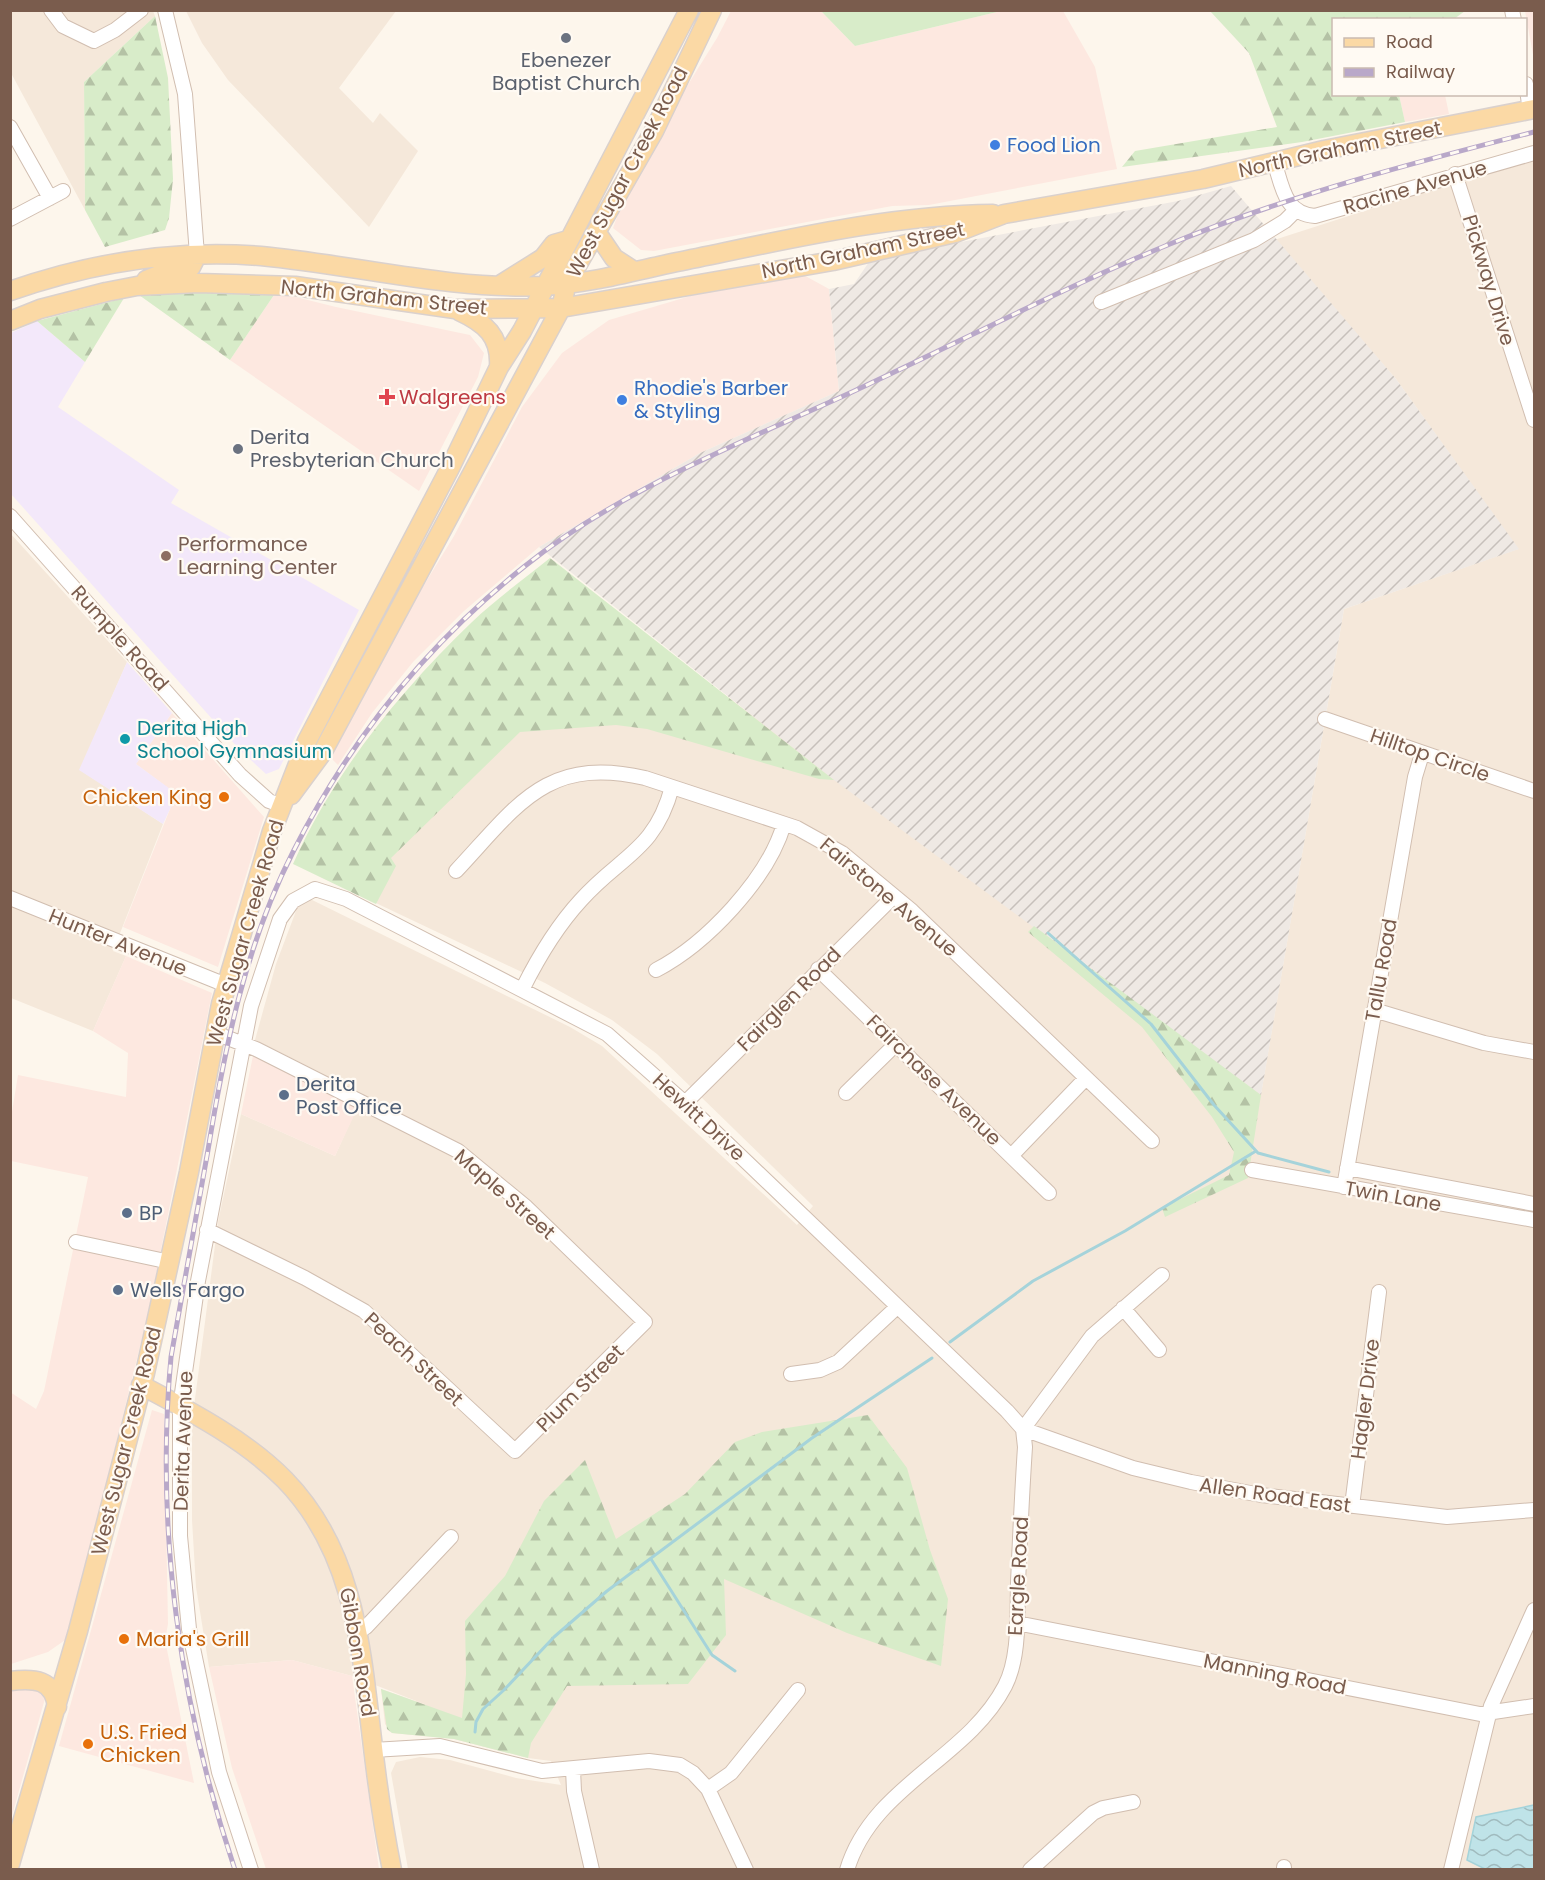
<svg xmlns="http://www.w3.org/2000/svg" width="1545" height="1880" font-family="Poppins,sans-serif">
<defs>
<pattern id="industrial-furrows" width="10" height="10" patternUnits="userSpaceOnUse" patternTransform="scale(1.5)"><rect width="10" height="10" fill="#efe9e4"/><path d="M-1 1l2-2M0 10L10 0M9 11l2-2" fill="none" stroke="#c7c0bb"/></pattern>
<pattern id="forest-firs" width="22" height="20" patternUnits="userSpaceOnUse" patternTransform="scale(1.5)"><rect width="22" height="20" fill="#d8ecc9"/><path d="M5 1l3.5 6h-7zM16 11l3.5 6h-7z" fill="#b4c2a5"/></pattern>
<pattern id="water-waves" width="16" height="10" patternUnits="userSpaceOnUse" patternTransform="scale(1.5)"><rect width="16" height="10" fill="#bfe3e8"/><path d="M0 5q4-4 8 0t8 0" fill="none" stroke="#a0bbbe"/></pattern>
</defs>
<rect width="100%" height="100%" fill="#fdf6ec"/>
<path fill="#f5e8da" d="M10,11h143l2,5 -71,66 1,128 -74,-137z
M186,11h210l-57,77 34,35 7,-10 38,38 -49,76 -141,-147 -26,-37z
M1534,161v1708h-1126l-17,-96 5,-11 24,-5 30,3 66,18 45,7 -10,-24 -23,-3 -74,-19 -62,-6 -7,-9 -4,-35 43,15 -72,-28 -60,-16 -83,7 -13,-80 -4,-67v-98l26,-200 23,-108 94,42 28,-62 -108,-54 21,-76 26,-69 268,132 32,19 195,179 16,-19 -156,-152 -45,-34 -67,-37 -224,-106 64,-113 48,-62 284,-13 544,405 83,-485 174,-60 -122,-170 -122,-139 174,-56z
M10,533l117,129 -47,108 83,54 -50,127 13,5 -33,75 -82,-33z"/>
<path fill="#fde8e0" d="M731,11h90l34,35 146,-35h62l32,56 22,102 -188,36 -37,1 -238,45 -13,-1 -28,-22 8,-22 45,-86 51,-82z
M1525,11h9v49z
M1399,95h46l4,19 -44,8z
M800,273l29,16 10,102 -139,62 -161,94 -75,64 -51,51 -41,51 -34,52 -10,-10 66,-121 60,-98 68,-129 40,-54 47,-33 95,-28 79,-13z
M276,292l60,15 134,28 14,18 -6,24 -59,114 -189,-131z
M172,713l92,104 -46,150 -95,-40 53,-133 -40,-30z
M126,956l86,37 -63,317 -81,328 -20,14 -37,12 -1,-272 26,17 8,-18 44,-214 -77,-16v-43l7,-43 108,22 2,-44 -35,-22z
M254,1051l105,54 -24,51 -94,-42z
M152,1410l12,4 4,210 -3,16 29,143 -135,-37z
M292,1660l60,16 27,193h-113l-34,-101 -23,-101z
M30,1684l16,11 -35,124v-133z"/>
<path fill="url(#industrial-furrows)" d="M1231,186l165,193 123,170 -175,60 -83,486 -427,-315 -295,-233 161,-94 139,-62 -10,-102 25,-5 17,-25 307,-58z"/>
<path fill="#f3e8fa" d="M37,321l48,41 -27,45 121,83 -8,13 188,107 -80,159 -13,5 -27,-25 -228,-255v-161z
M127,662l45,51 -36,51 41,30 -14,30 -84,-54z"/>
<path fill="#d8ecc9" d="M821,11h180l-146,35z"/>
<path fill="url(#forest-firs)" d="M1210,11h255l-11,8 -120,1v74l65,1 6,27 -103,20 -180,25 13,-16 142,-24 -28,-74z
M155,16l13,62 5,101 -4,39 -4,12 -60,17 -20,-37 -1,-128z
M213,289l63,3 -46,68 -91,-65z
M124,298l-39,64 -48,-41z
M550,558l284,222 -15,-1 -172,-50 -31,-4 -96,7 -129,126 5,8 -20,38 -83,-40c41,-92 107,-173 179,-242 24,-23 52,-43 78,-64z
M1034,926l227,169 -13,83 -83,39 -3,-9 67,-33 5,-23 -22,-35 -70,-90 -114,-95z
M868,1415l39,53 23,82 18,49 -7,67 -94,-33 -123,-54 2,56 -38,49 -121,2 -36,57 -3,15 -74,-19 -62,-6 -5,-4 -6,-40 81,29 4,-44 -1,-53 40,-45 39,-75 41,-41 31,79 69,-45 50,-52 27,-10z"/>
<path fill="url(#water-waves)" stroke="#a5d3da" stroke-width="1.5" d="M1534,1805v64h-49l-18,-9 9,-43z"/>
<g fill="none" stroke-linecap="round" stroke-linejoin="round">
<path stroke="#a5d3da" stroke-width="3" d="M1048,933l103,91 63,81 44,48 71,19
M950,1342l83,-61 92,-50 131,-80
M651,1559l61,96 23,16
M475,1732l1,-10 7,-13 21,-19 50,-53 53,-46 205,-153 120,-80"/>
<g stroke="#d1beb0" stroke-width="16">
<path id="minor" d="M51,10l12,16 31,15 21,-11 26,-20
M165,10l20,84 12,161
M1512,10l2,10
M1526,84l4,26
M10,127l40,71
M1274,161c8,24 10,53 41,55l219,-63
M1455,174l79,246
M10,219l53,-28
M1101,302l153,-62 31,-19 10,-10
M10,516l230,259 29,26 14,5
M1325,719l209,72
M456,871c61,-65 90,-116 189,-93l152,50 45,25 70,58 240,230
M10,898l216,87
M818,969l231,224
M656,970c50,-26 112,-91 128,-146
M523,988c16,-32 34,-62 58,-88 39,-44 74,-49 91,-113
M1374,1010l110,33 50,9
M846,1093l50,-49
M685,1103l209,-207
M1012,1155l74,-77
M1347,1168l187,36
M1252,1170l282,50
M1344,1187l71,-410 7,-23
M207,1230l98,48 59,33 151,140 130,-129 -119,-115 -68,-56 -202,-102 -41,-16
M76,1242l94,20
M1123,1308l36,42
M791,1374l29,-4 18,-8 59,-55
M1023,1429l110,39 58,14 70,13 186,22 87,-7
M1023,1429l69,-93 70,-61
M1352,1506l27,-214
M1017,1623l463,91 54,-8
M358,1632l8,-5 85,-90
M373,1750l67,-4 102,25 107,-10 31,4 13,8 15,16 38,81
M573,1769l1,22 18,79
M708,1789l23,-16 67,-83
M251,1870l-32,-98 -30,-143 -9,-93v-129l18,-126 53,-275 29,-87 13,-18 22,-12 31,10 261,135 78,69 322,308 16,18 2,18c-3,45 -5,90 -7,136 -1,32 2,74 -13,103 -38,73 -133,100 -158,184
M1030,1870l63,-57 10,-5 30,-6
M1284,1870v-3
M1451,1870l40,-164 43,-96"/>
</g>
<g stroke="#dad1cd" stroke-width="21">
<path id="major" d="M597,233l17,25 20,13
M146,280l22,-9 23,-4 6,-12
M500,285l43,-27 11,-14 14,-4
M10,291c80,-28 166,-42 251,-35 95,9 187,34 283,30 44,-2 90,-15 133,-24 104,-21 210,-47 316,-48
M459,311c26,12 42,25 40,56
M10,321l30,-12 66,-17 31,-6 61,-3 97,3 160,23 106,-1 272,-47 122,-28 49,-19 199,-35 121,-29 210,-41
M291,795l31,-42 239,-445 6,-25 87,-152 58,-121
M141,1385c49,26 105,55 144,95 69,71 76,166 87,259 5,44 11,87 20,131
M10,1681c24,-3 44,-2 47,26
M10,1864l68,-233 67,-258 44,-201 32,-168 51,-173 35,-90 142,-271 50,-103 23,-36 167,-321"/>
</g>
<use href="#minor" stroke="#fff" stroke-width="14"/>
<use href="#major" stroke="#fbd9a5" stroke-width="18"/>
<g stroke="#b9a8c9" stroke-width="5">
<path id="rail" d="M235,1870c-55,-164 -80,-340 -64,-513 12,-69 25,-138 37,-207 17,-103 37,-204 85,-298 56,-111 134,-208 232,-286 96,-77 216,-123 327,-174 106,-49 210,-104 318,-148 117,-48 242,-81 364,-112"/>
</g>
<use href="#rail" stroke="#fffaf3" stroke-width="3" stroke-dasharray="9" stroke-linecap="butt"/>
</g>
<g fill="#6b7280" stroke="#fffaf3" stroke-width="2">
<circle cx="566" cy="38" r="6"/>
<circle cx="238" cy="449" r="6"/>
</g>
<g fill="#3f7fe0" stroke="#fffaf3" stroke-width="2">
<circle cx="995" cy="145" r="6"/>
<circle cx="622" cy="400" r="6"/>
</g>
<path fill="#e0444e" stroke="#fffaf3" stroke-width="2" d="M384 388h6v6h6v6h-6v6h-6v-6h-6v-6h6z"/>
<circle fill="#8d6e63" stroke="#fffaf3" stroke-width="2" cx="166" cy="556" r="6"/>
<circle fill="#0f9aa8" stroke="#fffaf3" stroke-width="2" cx="125" cy="739" r="6"/>
<g fill="#e8710a" stroke="#fffaf3" stroke-width="2">
<circle cx="224" cy="797" r="6"/>
<circle cx="124" cy="1639" r="6"/>
<circle cx="88" cy="1744" r="6"/>
</g>
<g fill="#5c6f8a" stroke="#fffaf3" stroke-width="2">
<circle cx="284" cy="1095" r="6"/>
<circle cx="127" cy="1213" r="6"/>
<circle cx="118" cy="1290" r="6"/>
</g>
<g text-anchor="middle" stroke-width="4.5" stroke-linejoin="round" paint-order="stroke">
<g font-size="20" fill="#5b616d" stroke="#fffaf3">
<text x="566" y="67">Ebenezer<tspan x="566" dy="23">Baptist Church</tspan></text>
<text x="250" y="444" text-anchor="start">Derita<tspan x="250" dy="23">Presbyterian Church</tspan></text>
</g>
<g font-size="20" fill="#366cbe" stroke="#fffaf3" text-anchor="start">
<text x="1007" y="152">Food Lion</text>
<text x="634" y="395">Rhodie's Barber<tspan x="634" dy="23">&amp; Styling</tspan></text>
</g>
<g font-size="20" fill="#7a5c4d" stroke="#fffaf3">
<text transform="translate(1340 149) rotate(-12)" y="7">North Graham Street</text>
<text transform="translate(627 172) rotate(-62)" y="7">West Sugar Creek Road</text>
<text transform="translate(1415 187) rotate(-16)" y="7">Racine Avenue</text>
<text transform="translate(863 250) rotate(-12)" y="7">North Graham Street</text>
<text transform="translate(1489 280) rotate(73)" y="7">Pickway Drive</text>
<text transform="translate(384 297) rotate(6)" y="7">North Graham Street</text>
<text transform="translate(120 638) rotate(48)" y="7">Rumple Road</text>
<text transform="translate(1430 755) rotate(19)" y="7">Hilltop Circle</text>
<text transform="translate(889 897) rotate(40)" y="7">Fairstone Avenue</text>
<text transform="translate(245 933) rotate(-74)" y="7">West Sugar Creek Road</text>
<text transform="translate(118 942) rotate(22)" y="7">Hunter Avenue</text>
<text transform="translate(1381 970) rotate(-80)" y="7">Tallu Road</text>
<text transform="translate(789 999) rotate(-45)" y="7">Fairglen Road</text>
<text transform="translate(934 1080) rotate(44)" y="7">Fairchase Avenue</text>
<text transform="translate(699 1117) rotate(43)" y="7">Hewitt Drive</text>
<text transform="translate(505 1194) rotate(41)" y="7">Maple Street</text>
<text transform="translate(1393 1196) rotate(10)" y="7">Twin Lane</text>
<text transform="translate(414 1359) rotate(43)" y="7">Peach Street</text>
<text transform="translate(580 1388) rotate(-45)" y="7">Plum Street</text>
<text transform="translate(1365 1399) rotate(-83)" y="7">Hagler Drive</text>
<text transform="translate(126 1441) rotate(-76)" y="7">West Sugar Creek Road</text>
<text transform="translate(183 1441) rotate(-88)" y="7">Derita Avenue</text>
<text transform="translate(1275 1495) rotate(8)" y="7">Allen Road East</text>
<text transform="translate(1018 1576) rotate(-87)" y="7">Eargle Road</text>
<text transform="translate(358 1652) rotate(80)" y="7">Gibbon Road</text>
<text transform="translate(1275 1674) rotate(11)" y="7">Manning Road</text>
</g>
<g font-size="20" fill="#be3a42" stroke="#fffaf3" text-anchor="start">
<text x="399" y="404">Walgreens</text>
</g>
<g font-size="20" fill="#785e54" stroke="#fffaf3" text-anchor="start">
<text x="178" y="551">Performance<tspan x="178" dy="23">Learning Center</tspan></text>
</g>
<g font-size="20" fill="#0d838f" stroke="#fffaf3" text-anchor="start">
<text x="137" y="735">Derita High<tspan x="137" dy="23">School Gymnasium</tspan></text>
</g>
<g font-size="20" fill="#c56008" stroke="#fffaf3" text-anchor="start">
<text x="212" y="804" text-anchor="end">Chicken King</text>
<text x="136" y="1646">Maria's Grill</text>
<text x="100" y="1739">U.S. Fried<tspan x="100" dy="23">Chicken</tspan></text>
</g>
<g font-size="20" fill="#4e5e75" stroke="#fffaf3" text-anchor="start">
<text x="296" y="1091">Derita<tspan x="296" dy="23">Post Office</tspan></text>
<text x="139" y="1220">BP</text>
<text x="130" y="1297">Wells Fargo</text>
</g>
</g>
<rect width="1545" height="1880" fill="none" stroke="#7a5c4d" stroke-width="24"/>
<rect x="1332" y="18" width="195" height="78" fill="#fffaf3" stroke="#cabbb1" stroke-width="1.5"/>
<rect x="1344" y="38" width="30" height="9" fill="#fbd9a5" stroke="#cabbb1" stroke-width="1.5"/>
<text x="1386" y="48" font-size="18" fill="#7a5c4d">Road</text>
<rect x="1344" y="68" width="30" height="9" fill="#b9a8c9" stroke="#cabbb1" stroke-width="1.5"/>
<text x="1386" y="78" font-size="18" fill="#7a5c4d">Railway</text>
</svg>
